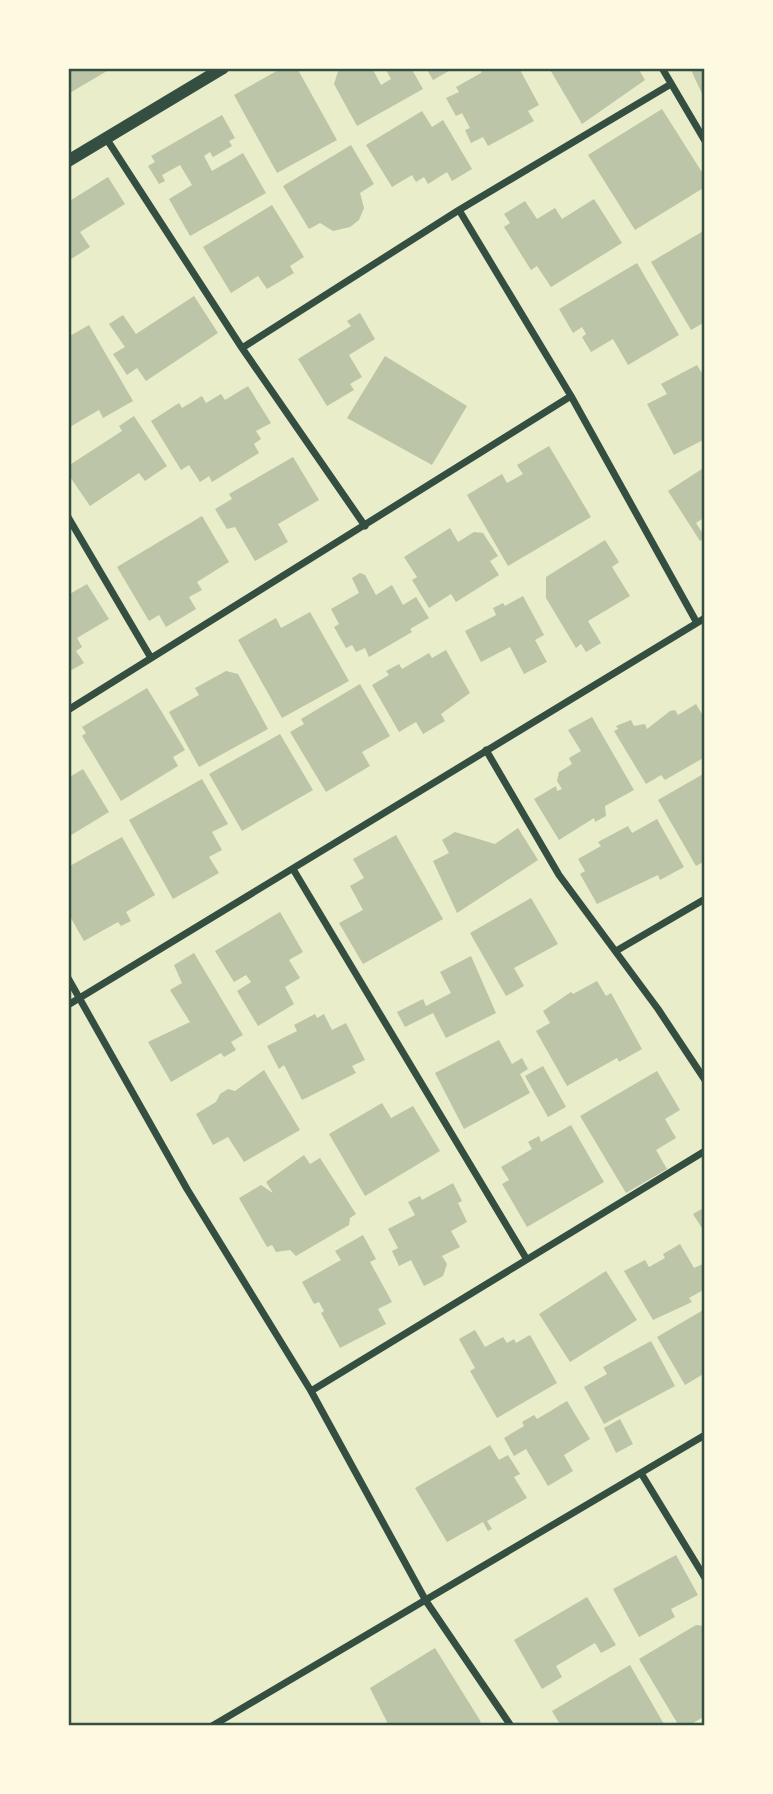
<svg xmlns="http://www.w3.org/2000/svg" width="773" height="1794" font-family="Inter,sans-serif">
<rect width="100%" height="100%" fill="#e9edc9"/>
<path fill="#bcc5a7" d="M68,68h44l-44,26z
M282,68h15l40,72 -60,33 -43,-78z
M339,68h33l9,17 10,-6 -6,-11h26l12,21 -66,37 -23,-42z
M426,68h28l-21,12z
M482,68h37l20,37 -11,6 6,10 -46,25 -5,-9 -12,6 -6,-13 5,-2 -8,-15 -6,3 -10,-18 13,-6 -3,-5 25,-14z
M549,68h89l7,12 -63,44z
M690,68h15v32z
M662,109l43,68v10l-70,43 -47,-75z
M422,111l10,16 11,-7 29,49 -20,12 -5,-9 -19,12 -4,-7 -8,5 -4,-7 -20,12 -26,-42z
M222,115l13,23 -6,3 3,5 -19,11 -3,-5 -6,4 8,15 31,-18 23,40 -76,43 -21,-37 23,-14 -12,-20 -18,10 3,6 -6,3 -11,-18 7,-4 -4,-6z
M351,145l23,39 -14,9 4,15 -5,12 -9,7 -17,4 -13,-8 -11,6 -26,-43z
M108,177l17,27 -45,28 10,15 -22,14v-59z
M594,199l28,44 -71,44 -14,-21 -6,4 -27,-43 6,-4 -6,-9 21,-13 12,18 18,-11 7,11z
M272,205l32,52 -14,9 4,7 -27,16 -9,-13 -27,17 -28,-46z
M705,230v92l-14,8 -40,-68z
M637,263l42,72 -51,30 -15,-26 -22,13 -9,-15 4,-3 -4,-7 -9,6 -14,-24z
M194,296l24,37 -72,48 -9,-13 -10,7 -14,-21 12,-7 -16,-23 14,-9 13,19z
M360,313l15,26 -26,16 13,22 -12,7 4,6 -27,16 -29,-47 53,-33 -4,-5z
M89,325l44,76 -30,17 -4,-8 -31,18v-91z
M385,356l82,50 -35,59 -85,-47z
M697,365l8,13v61l-31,16 -27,-51 20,-10 -6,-10z
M248,386l23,37 -15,8 5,8 -7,5 5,9 -47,29 -3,-6 -9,6 -11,-17 -8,5 -30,-49 28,-18 3,5 20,-12 4,7 15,-9 4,6z
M134,416l33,50 -22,15 -6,-8 -49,33 -22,-32v-8l54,-35 -3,-5z
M549,446l42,71 -83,49 -41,-71 35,-21 5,9 16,-9 -6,-9z
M293,457l26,43 -41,24 10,18 -33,19 -20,-34 -8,2 -12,-20 17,-10 -3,-5z
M705,467v50l-9,6 9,14 -5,4 -32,-50z
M202,516l27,46 -32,20 5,8 -13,7 7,12 -30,18 -7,-12 -10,6 -32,-54z
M450,528l8,14 16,-10 9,1 15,23 -8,5 9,14 -43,27 -5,-8 -22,14 -17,-28 5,-3 -13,-20z
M605,540l14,22 -7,5 18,29 -42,25 13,22 -15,9 -5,-8 -5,4 -30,-50v-21z
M360,573l5,2 11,20 16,-10 11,20 13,-8 13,21 -19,11 2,3 -43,25 -4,-9 -9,4 -4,-7 -6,3 -12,-21 5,-3 -8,-15 28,-16 -7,-15z
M87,584l22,35 -32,19 5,9 -6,4 8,12 -16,9v-77z
M523,596l21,39 -9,5 12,22 -23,12 -14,-27 -29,15 -16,-31 31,-16 -3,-7 10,-5 2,3z
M310,612l39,69 -67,37 -44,-78 38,-22 5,10z
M446,650l24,43 -29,21 4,7 -22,13 -7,-12 -17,10 -27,-47 17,-10 -3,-4 13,-7 3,5 27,-16 3,5z
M226,671l12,3 30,55 -69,38 -30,-55 30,-17 -4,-7z
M360,684l30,52 -28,16 8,14 -44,26 -36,-60 14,-8 -3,-5z
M147,688l38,62 -12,7 5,9 -57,35 -39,-65 4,-3 -4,-6z
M696,704l9,15v38l-40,23 -4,-5 -15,9 -32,-53 4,-2 -2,-3 15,-6 3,6 11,-2 2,5 23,-18 5,-1 3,5z
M592,717l42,73 -29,16 1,10 -11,6 -1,-4 -35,22 -25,-41 22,-13 1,5 5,-2 -5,-8 2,-9 13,-8 -3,-6 12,-7 -13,-21z
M280,734l33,56 -71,41 -33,-57z
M83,769l26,43 -41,25v-59z
M705,773v88l-9,5 -38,-66z
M202,779l26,45 -16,8 10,18 -13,7 10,16 -46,26 -44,-79z
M657,819l27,48 -24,13 -2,-5 -61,29 -17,-30 5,-3 -7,-12 23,-13 -3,-4 30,-16 4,7z
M518,828l20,32 -81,53 -24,-52 16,-8 -7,-13 13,-8 40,12z
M396,835l47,84 -80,45 -24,-41 24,-13 -13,-24 14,-8 -11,-19z
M122,837l33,58 -29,17 5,9 -10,5 -3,-4 -34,19 -16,-28v-46z
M531,898l27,46 -44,24 10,18 -18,10 -36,-63z
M280,912l23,40 -14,8 11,18 -15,9 9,17 -36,22 -21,-35 14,-9 -5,-7 -12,7 -19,-31z
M194,953l49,82 -12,7 5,8 -12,7 -3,-4 -50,29 -23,-40 42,-20 -20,-32 12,-7 -8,-18z
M471,956l25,57 -50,25 -13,-25 -28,14 -8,-15 26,-13 3,7 25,-13 -11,-21z
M597,981l9,15 5,-3 31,56 -23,13 -2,-4 -50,28 -31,-55 14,-8 -7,-12 28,-19 2,2z
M315,1014l2,4 7,-4 8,16 14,-7 19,37 -13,6 4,7 -54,27 -18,-35 -5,4 -12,-23 30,-15 -3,-6z
M499,1040l13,24 10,-6 6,11 -8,5 10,19 -66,36 -29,-56z
M543,1066l23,41 -18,10 -23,-41z
M264,1070l36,60 -56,32 -16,-25 -15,8 -17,-31 20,-12 4,-8 8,-5 7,2z
M657,1071l23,39 -15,9 11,19 -20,12 11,19 -41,24 -46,-77z
M382,1103l9,15 22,-12 27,45 -75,45 -36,-62z
M571,1125l33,57 -77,45 -25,-43 7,-4 -8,-13 31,-18 -4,-7 11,-6 2,6z
M304,1155l6,9 10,-6 36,56 -6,4 -1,7 -53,31 -6,-6 -14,2 -4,-7 -5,2 -28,-49 22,-13 12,8 -7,-11z
M453,1183l9,18 -4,2 9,19 -16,9 9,16 -18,9 5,8 -4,12 -19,10 -13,-26 -12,6 -7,-15 6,-3 -10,-19 27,-14 -7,-13 12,-6 2,4z
M705,1207v26l-12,-19z
M363,1235l13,24 -6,3 22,40 -14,7 8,15 -46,24 -19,-35 3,-2 -5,-9 -5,2 -12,-22 39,-22 -6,-9z
M680,1244l14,24 11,-5v26l-16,9 3,4 -39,18 -29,-49 21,-11 4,7 16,-9 -2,-4z
M606,1271l31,49 -67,42 -31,-48z
M705,1309v64l-20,12 -28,-48z
M475,1330l10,17 18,-10 4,6 7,-4 2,4 14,-8 27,48 -60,35 -27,-47 5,-3 -16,-29z
M651,1341l24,45 -71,38 -20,-37 23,-13 -4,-7z
M567,1401l23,38 -26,16 9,16 -25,15 -22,-37 -12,7 -10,-18 20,-12 -2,-4 12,-7 3,4z
M620,1419l13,25 -17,9 -12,-25z
M490,1445l9,15 9,-5 12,19 -6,3 13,21 -40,23 5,8 -4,2 -5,-9 -36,20 -32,-54z
M676,1555l22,40 -27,14 4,8 -36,20 -26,-48z
M587,1597l29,48 -15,8 -6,-10 -39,23 6,11 -20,12 -28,-49z
M696,1625l9,1v90l-17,10h-9l-40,-67z
M435,1648l46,74 -6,4h-86l-19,-38z
M630,1665l35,61h-104l-9,-15z"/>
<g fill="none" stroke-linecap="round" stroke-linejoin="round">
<path stroke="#344e41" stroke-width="7" d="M662,68l43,73
M106,138l136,210 123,178
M459,210l112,186 126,227
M242,348l217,-138 212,-126
M68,517l83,141
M68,710l503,-314
M486,750l73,125 99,134 47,71
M293,869l233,389
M616,951l89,-52
M68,978l119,211 124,202 115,210 85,125
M68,1005l637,-387
M311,1391l394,-240
M641,1473l64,105
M212,1726l493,-291"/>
<path stroke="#344e41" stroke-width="12" d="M68,161l155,-93"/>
</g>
<rect width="773" height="1794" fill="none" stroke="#fefae0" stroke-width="140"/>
<rect x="70" y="70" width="633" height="1654" fill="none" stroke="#344e41" stroke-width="2.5"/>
</svg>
